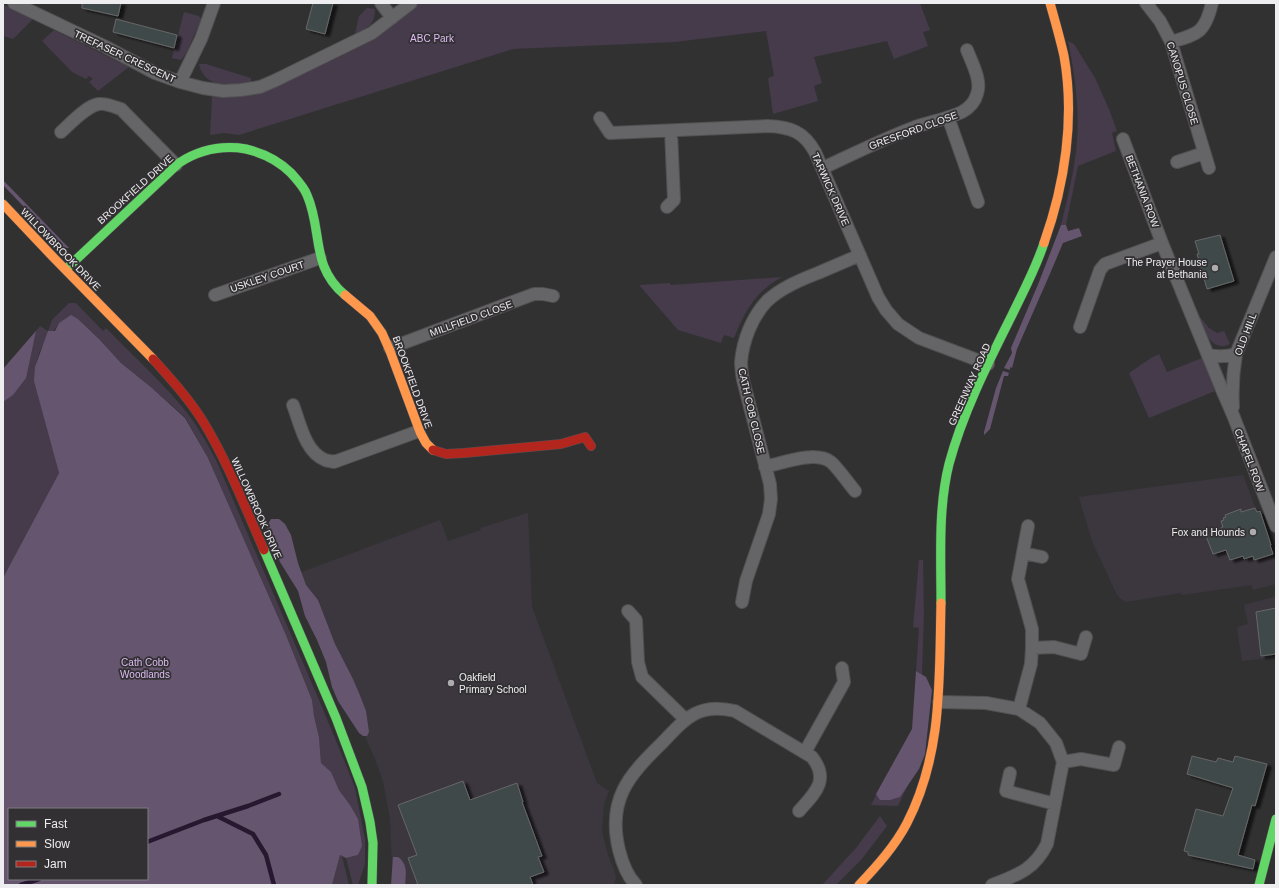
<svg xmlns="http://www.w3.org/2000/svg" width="1279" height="888" font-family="Arial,sans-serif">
<defs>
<filter id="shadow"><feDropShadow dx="4.5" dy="2.5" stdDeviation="1" flood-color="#0009"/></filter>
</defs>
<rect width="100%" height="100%" fill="#323132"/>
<path fill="#3c373f" d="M1243,475l14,37 3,-1 11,34h-1l6,20v19l-23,6 -1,-5 -70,10 -1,-2 -56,9 -8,-7 -25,-54 -13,-44z
M528,513l4,94 65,176 12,8 -5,13 -2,28 6,23 7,18 1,5 -2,5 -1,2h-220l-3,-66 -7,-38 -8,-22 -81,-184 146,-55 8,21 33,-11 -1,-2z
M1276,596v61l-34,4 -5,-34 11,-3 -4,-19z"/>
<path fill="#453b4b" d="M419,3h501l10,27 -7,2 5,14 -34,13 -7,-18 -73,16 8,26 -8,3 4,15 -45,13 -5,-36 6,-2 -8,-45 -91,11 -162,7 -274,86 -15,-2 -14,2 2,-38 32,-1 21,-5 17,-7 93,-46z
M3,4l30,15 -20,20 -10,-3z
M367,8l8,1c0,16 -7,19 -20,25l4,-18z
M184,12l15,4 2,3 -14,33 -6,8 -9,-2z
M54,30l75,37 -31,24 -9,-9 4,-3 -4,-3 -3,3 -14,-7 -30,-31z
M1068,41l6,3 21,34 14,31 8,22 -5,2 4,18 -38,15 -12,59h-5c5,-22 11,-44 14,-66 6,-39 1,-80 -7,-118z
M199,64h7l45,14v5c-20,4 -47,5 -52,-19z
M782,277c-26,14 -37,34 -48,61l-10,-3 -3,8 -43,-13 -39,-45 31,-2 1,2z
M69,303h7l27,28 3,-3c28,29 60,57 85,90 9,13 17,27 25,42l103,240 27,65 9,23 10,51v25l-7,21h-5l-7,-27 12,-3 -8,-50 -11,-15 -8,-17 -10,-10 -2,-26 -5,-21 -2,-16 -26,-65 -78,-177 -23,-41 -33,-29 -31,-25 -21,-23 -22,-21 -19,4c-5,9 -14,17 -18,26 -5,10 -6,21 -6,32l24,92 -56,105v-209l37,-43 8,5 4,-11z
M1197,317h3l9,11 8,5 7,-2 6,13c-18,9 -27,-14 -33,-27z
M1159,354l8,18 35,-14 13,33 -66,27 -20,-45 22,-15z
M919,560h4l1,54 -2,61 -6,-4 3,-43 -6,-1z
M910,781l-12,25 -27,-1 6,-12 23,4z
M880,816l7,10 -26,34 -25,25h-14l34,-37z
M340,855l2,1 7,29h-17z"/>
<path fill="#65556f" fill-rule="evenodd" d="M3,180l66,68h-6l-60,-63z
M1061,225h5l2,6 11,-3 3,8 -19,7 -14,33 -32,73 -5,19 -2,-1v3l-6,-2 8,-15 -1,-5 28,-66z
M71,315l7,4 22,21 21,23 31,25 33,30 23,40 78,177 26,65 2,16 5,21 2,26 10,9 8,18 11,15 8,14 4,27 -4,9 -12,3 -6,-3 -8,30h-329v-307l56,-105 -25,-92 1,-14 13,-36h7l4,-8zM9,809h138v70h-138z
M36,331l-10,47 -13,17 -10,7v-33z
M1003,371l6,2 -1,3h-4l-14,53 -6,6v-3l12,-44z
M271,519h8l6,5 6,11 7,28 8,22 12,15 17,44 17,33 7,16 7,18 3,21 -2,4h-4l-4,-3 -21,-32 -6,-14 -6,-25 -9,-22 -12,-24 -7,-25 -18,-29 -12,-27 -1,-9z
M916,671l10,6 6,13 -7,64 -6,15 -19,28 -10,3h-10l-4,-6 36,-65z
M393,857h5c10,7 8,17 7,28h-14z"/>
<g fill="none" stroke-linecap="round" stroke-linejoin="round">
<path stroke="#26182e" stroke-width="4.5" d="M217,816l36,18 13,21 8,30
M147,842l57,-22 44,-14 31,-12
M21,885l18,-6"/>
</g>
<path fill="#414948" stroke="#666767" filter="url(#shadow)" d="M82,3h39l-3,13 -36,-8z
M313,3h20l-8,31 -19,-5z
M116,19l61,16 -3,13 -61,-16z
M1220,235l14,46 -27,8 -10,-35h2l-4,-13z
M1255,508l2,4 3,-1 11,34h-1l3,9 -19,6 -1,-4 -9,3 -1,-3 -13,4 -4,-10 -13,4 -7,-18 17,-9 -2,-6 3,-1 -1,-2 3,-1 -1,-2 16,-6v3z
M1276,608v46l-15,2 -5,-44z
M1192,756l24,6 2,-4 15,4 2,-6 32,8 -12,42 -3,-1 -14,50 17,5 -2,9 -65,-14v-3l-4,-1 12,-42 27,7 10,-28 -46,-14z
M463,781l7,19 47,-17 6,19h-1l20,54 -4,1 6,15 -14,5 3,8h-115l-10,-27 9,-3 -19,-50z"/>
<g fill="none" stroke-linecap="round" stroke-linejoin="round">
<g stroke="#515051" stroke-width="14">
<path id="street" d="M14,3l90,43 51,27 25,9 23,6 20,3 18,-1 19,-3 14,-6 98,-48 39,-30
M381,3l11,15
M1146,3l14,18 11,21 38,126
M1171,42c27,-8 34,-9 41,-39
M180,82l21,-43 13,-36
M948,117l30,85
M600,118l10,15 158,-7c23,1 36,6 47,26l63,145 8,13 12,14 21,14 69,26
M61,132c10,-9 25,-26 38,-28 7,-1 16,3 22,5l55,56
M1123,139l39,104 61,149 10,23 43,111
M1177,162l27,-9
M823,168c30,-14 60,-29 92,-41 15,-5 32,-8 47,-15 7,-4 13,-10 15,-18 5,-13 -5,-31 -10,-44
M667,207l7,-7 -3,-69
M215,295l105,-37
M1080,327l20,-57 5,-6 57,-21
M390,348l144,-54h9l10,2
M1208,355c10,2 18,2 28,-1
M293,405c7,18 12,47 32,55 3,1 6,1 9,2l85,-31
M1233,407c-1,-18 0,-35 3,-53l40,-97
M765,467c18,-4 50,-17 66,-5 7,6 18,22 24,29
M1023,553l19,4
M742,602l4,-21 23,-67 2,-15 -1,-15 -27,-104c-1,-6 -2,-12 -2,-18 2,-22 11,-45 26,-61 14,-13 33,-21 51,-28 14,-6 28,-12 42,-18
M628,611l8,9 2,42 4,15 43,42
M1032,648l22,-1 27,7 5,-17
M939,702l47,1 33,6 21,14 16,20 7,19 -16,82c-13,26 -30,31 -55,41
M1019,709l12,-45 1,-16v-19l-14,-50 10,-53
M805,752l39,-70 -2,-14
M1063,762l18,-3 33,6 5,-18
M1010,773l-4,18 49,13
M636,885c-9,-9 -14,-23 -17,-35 -12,-50 9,-74 43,-107 23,-24 36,-41 73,-32l77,46c18,23 3,36 -13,54"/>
</g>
<g stroke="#515051" stroke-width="10">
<path id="fast" d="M66,269l113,-106c20,-13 43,-18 67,-14 17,4 33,12 45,24 6,7 13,14 16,22 16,36 3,71 38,100
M264,550l72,168 26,69 8,35 3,21 -1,42
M941,603c0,-46 -3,-95 8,-139 14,-52 39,-101 63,-149 11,-23 24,-47 32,-72
M1259,885l17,-66"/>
</g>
<g stroke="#515051" stroke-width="10">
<path id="slow" d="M3,204l51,54 99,101
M1044,243c21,-59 31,-125 20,-187 -4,-18 -9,-35 -14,-53
M345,295l25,21 12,17 8,18 30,81 6,11 7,7
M859,885c18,-19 36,-39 48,-62 36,-70 32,-144 34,-220"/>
</g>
<g stroke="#515051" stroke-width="10">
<path id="jam" d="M153,359c18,20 37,41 51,64 24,40 41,84 60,127
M433,450l13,4 18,-1 97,-9 24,-7 6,9"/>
</g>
<use href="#street" stroke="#656466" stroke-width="12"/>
<use href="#fast" stroke="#63d668" stroke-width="9"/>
<use href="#slow" stroke="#ff974d" stroke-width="9"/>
<use href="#jam" stroke="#b3261e" stroke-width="9"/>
</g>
<g fill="#acabad" stroke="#323033" stroke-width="1.5">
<circle cx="1215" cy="268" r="4"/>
<circle cx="1253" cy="532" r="4"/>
<circle cx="451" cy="683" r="4"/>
</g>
<g text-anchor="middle" stroke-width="3.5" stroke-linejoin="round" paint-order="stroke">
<g font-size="10" fill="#dcbcf2" stroke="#323033">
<text x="432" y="42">ABC Park</text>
<text x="145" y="666">Cath Cobb<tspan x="145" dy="12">Woodlands</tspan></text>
</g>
<g font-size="10" fill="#eeedef" stroke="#323033">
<text transform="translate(125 56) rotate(25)" y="4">TREFASER CRESCENT</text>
<text transform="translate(1183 83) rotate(73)" y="4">CANOPUS CLOSE</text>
<text transform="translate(913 130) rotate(-20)" y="4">GRESFORD CLOSE</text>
<text transform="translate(135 189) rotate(-42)" y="4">BROOKFIELD DRIVE</text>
<text transform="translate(831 189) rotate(66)" y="4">TARWICK DRIVE</text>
<text transform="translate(1143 191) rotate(69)" y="4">BETHANIA ROW</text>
<text transform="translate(61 249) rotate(46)" y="4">WILLOWBROOK DRIVE</text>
<text transform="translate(267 276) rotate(-19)" y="4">USKLEY COURT</text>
<text transform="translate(471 318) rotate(-20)" y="4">MILLFIELD CLOSE</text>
<text transform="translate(1245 334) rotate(-69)" y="4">OLD HILL</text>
<text transform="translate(413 382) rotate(70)" y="4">BROOKFIELD DRIVE</text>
<text transform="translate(969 384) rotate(-66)" y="4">GREENWAY ROAD</text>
<text transform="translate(752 411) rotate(77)" y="4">CATH COB CLOSE</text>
<text transform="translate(1250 460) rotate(69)" y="4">CHAPEL ROW</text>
<text transform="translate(257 508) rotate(66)" y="4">WILLOWBROOK DRIVE</text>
</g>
<g font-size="10" fill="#eeedef" stroke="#323033" text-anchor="end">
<text x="1207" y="266">The Prayer House<tspan x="1207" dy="12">at Bethania</tspan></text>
<text x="1245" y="536">Fox and Hounds</text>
<text x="459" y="681" text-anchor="start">Oakfield<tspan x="459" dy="12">Primary School</tspan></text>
</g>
</g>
<rect width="1279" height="888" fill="none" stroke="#eeedef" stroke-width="8"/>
<rect x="8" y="808" width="140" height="72" fill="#323033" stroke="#7d7c7e"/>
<rect x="16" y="821" width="20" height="6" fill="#63d668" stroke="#7d7c7e"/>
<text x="44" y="828" font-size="12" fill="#eeedef">Fast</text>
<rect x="16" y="841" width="20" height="6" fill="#ff974d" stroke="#7d7c7e"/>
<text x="44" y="848" font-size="12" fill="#eeedef">Slow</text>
<rect x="16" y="861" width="20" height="6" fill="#b3261e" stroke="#7d7c7e"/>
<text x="44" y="868" font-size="12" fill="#eeedef">Jam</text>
</svg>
